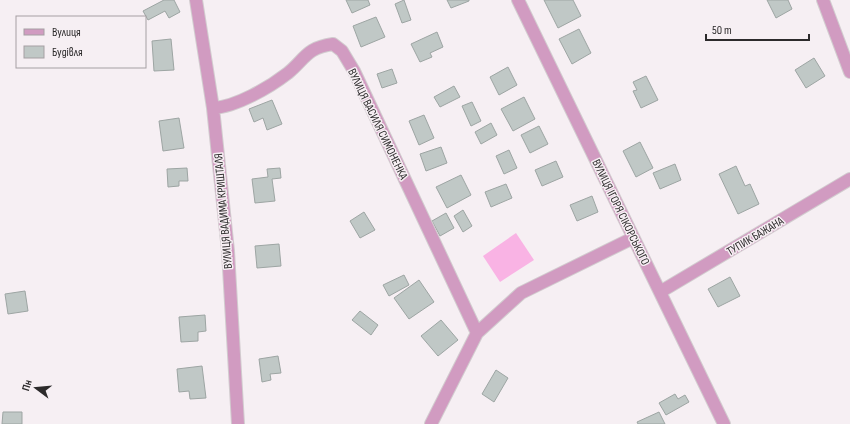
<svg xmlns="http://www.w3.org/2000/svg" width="850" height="424" font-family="'Sofia Sans Condensed',sans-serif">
<rect width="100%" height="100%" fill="#f6eff3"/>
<path fill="#f9b3e4" d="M516,233l18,27 -34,22 -17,-26z"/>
<path fill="#c0c8c6" stroke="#9da5a3" d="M164,0h10l6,12 -11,6 -4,-7 -17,9 -5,-9z
M346,0h22l2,5 -18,8z
M404,0l7,20 -9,3 -7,-19z
M447,0h22v1l-18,7z
M544,0h29l8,16 -23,12z
M767,0h21l4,9 -16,9z
M376,17l9,20 -24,10 -8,-21z
M579,29l12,24 -19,11 -13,-25z
M437,32l6,15 -13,6 2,4 -12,5 -9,-18z
M171,39l3,31 -20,1 -2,-30z
M814,58l11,18 -19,12 -11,-18z
M508,67l9,18 -18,10 -9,-18z
M392,69l5,14 -15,5 -5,-14z
M646,76l12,24 -17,8 -8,-17 4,-1 -4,-8z
M454,86l6,11 -20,10 -6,-10z
M524,97l11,22 -22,12 -12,-22z
M272,100l10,24 -15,6 -4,-12 -9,4 -5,-13z
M472,102l9,19 -10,5 -9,-20z
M424,115l10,23 -15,7 -10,-24z
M179,118l5,30 -21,3 -4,-30z
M491,123l6,12 -16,9 -6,-12z
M539,126l9,18 -18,9 -9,-18z
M640,142l13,26 -17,9 -13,-26z
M441,147l6,16 -21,8 -6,-17z
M509,150l8,18 -13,6 -8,-18z
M556,161l7,16 -21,9 -7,-16z
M675,164l6,16 -21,9 -7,-16z
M736,166l9,20 5,-2 9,20 -21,10 -19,-40z
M187,168l1,13h-9v5l-11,1 -1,-18z
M280,168l1,10 -9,1 3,22 -20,2 -3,-24 16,-2 -1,-8z
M461,175l10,20 -24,13 -11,-21z
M506,184l6,14 -21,9 -6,-15z
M592,196l6,16 -21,9 -7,-16z
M463,210l9,16 -9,6 -9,-16z
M364,212l11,18 -15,8 -10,-17z
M446,213l8,15 -14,8 -8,-15z
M279,244l2,22 -24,2 -2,-22z
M404,275l5,10 -20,11 -6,-11z
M730,277l10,19 -22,11 -10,-18z
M419,280l15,22 -25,17 -15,-21z
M25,291l3,20 -20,3 -3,-20z
M360,311l18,14 -7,10 -19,-15z
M205,315l1,16 -8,1v9l-17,1 -2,-25z
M441,320l17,20 -20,16 -17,-20z
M278,356l3,17 -11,1 1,6 -9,2 -3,-23z
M202,366l4,32 -16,1 -1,-8 -10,1 -2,-23z
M496,370l12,8 -14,24 -12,-8z
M675,394l3,5 7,-4 4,7 -23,13 -7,-12z
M3,412h19v12h-20z
M659,412l6,12h-27l-1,-2z"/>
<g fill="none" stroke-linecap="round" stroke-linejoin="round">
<g stroke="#d2cccf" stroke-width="14">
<path id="street" d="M196,0l17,108 15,143 10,173
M518,0l206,424
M823,0l27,72
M213,108c23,-1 57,-21 75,-35 18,-15 18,-25 45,-29l9,7 12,20 123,262
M660,292l190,-113
M431,424l46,-91 44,-40 112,-55"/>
</g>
<use href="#street" stroke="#d19bc1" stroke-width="12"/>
</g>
<g text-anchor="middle" stroke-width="3" stroke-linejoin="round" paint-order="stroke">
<g font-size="12" fill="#2c2a2b" stroke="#f6eff3">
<text transform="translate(378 124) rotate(64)" y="4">ВУЛИЦЯ ВАСИЛЯ СИМОНЕНКА</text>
<text transform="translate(223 211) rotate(-95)" y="4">ВУЛИЦЯ ВАДИМА КРИШТАЛЯ</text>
<text transform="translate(621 212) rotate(64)" y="4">ВУЛИЦЯ ІГОРЯ СІКОРСЬКОГО</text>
<text transform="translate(755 236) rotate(-31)" y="4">ТУПИК БАЖАНА</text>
</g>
</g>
<rect x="16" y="16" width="130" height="52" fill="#f6eff3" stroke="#a5a0a3"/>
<rect x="24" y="29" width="20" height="6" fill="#d19bc1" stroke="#a5a0a3"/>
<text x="52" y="36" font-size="12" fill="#2c2a2b">Вулиця</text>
<rect x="24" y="46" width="20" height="12" fill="#c0c8c6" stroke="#a5a0a3"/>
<text x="52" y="56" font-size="12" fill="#2c2a2b">Будівля</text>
<g transform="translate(36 388) rotate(286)" stroke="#f6eff3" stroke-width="3" paint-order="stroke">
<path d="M0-3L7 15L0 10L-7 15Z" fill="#2c2a2b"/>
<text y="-6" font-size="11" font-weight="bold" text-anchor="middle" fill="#2c2a2b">Пн</text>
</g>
<path d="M706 34v6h103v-6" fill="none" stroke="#2c2a2b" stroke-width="2"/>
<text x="712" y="34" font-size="12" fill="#2c2a2b" stroke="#f6eff3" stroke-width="3" paint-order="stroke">50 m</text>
</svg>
